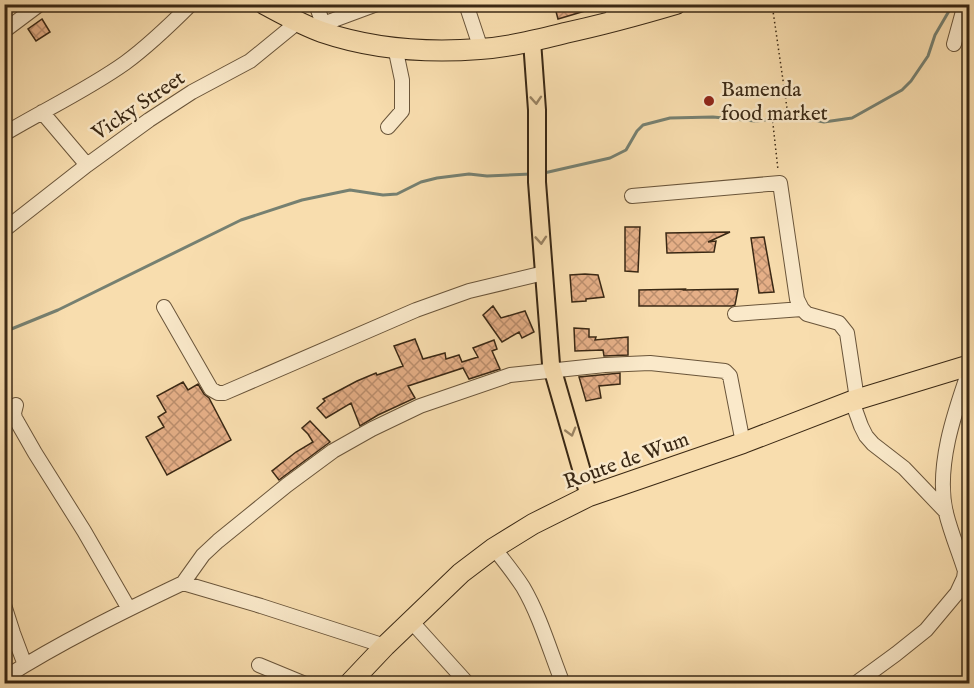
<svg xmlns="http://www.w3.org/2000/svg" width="974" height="688" font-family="'IM FELL English',serif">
<defs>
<pattern id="building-cross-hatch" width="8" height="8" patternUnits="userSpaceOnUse" patternTransform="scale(1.5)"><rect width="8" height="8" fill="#e5af87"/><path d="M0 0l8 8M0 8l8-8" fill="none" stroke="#bb8e6d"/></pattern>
</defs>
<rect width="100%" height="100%" fill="#f8ddae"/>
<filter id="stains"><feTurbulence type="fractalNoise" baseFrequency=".00333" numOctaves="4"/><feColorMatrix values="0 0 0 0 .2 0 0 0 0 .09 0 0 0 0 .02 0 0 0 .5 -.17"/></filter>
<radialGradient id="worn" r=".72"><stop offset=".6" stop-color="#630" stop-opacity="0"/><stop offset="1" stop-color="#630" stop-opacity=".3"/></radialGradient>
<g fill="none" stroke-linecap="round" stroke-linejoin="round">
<path stroke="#768071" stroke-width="3" d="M544,173l66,-15 16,-8 11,-19 6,-6 27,-7 43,-1 42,4 42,-4 27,5 28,-4 50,-28 9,-9 17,-25 7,-21 14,-24 2,-7
M4,332l54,-22 183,-90 61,-20 48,-10 33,5 14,-1 24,-12 16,-4 32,-4 18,2 44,-2"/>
</g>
<path fill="url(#building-cross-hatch)" stroke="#3a2814" stroke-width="1.5" d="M554,4h28l3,7 -27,8z
M42,19l8,13 -14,9 -8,-12z
M625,227h15l-2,45 -13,-1z
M730,232l-22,10 8,-1 -2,11 -47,1 -1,-20z
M764,237l10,55 -15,1 -8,-55z
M585,274l13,1 6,22 -18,2v2l-14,1 -2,-27z
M685,289l-1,1 54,-1 -3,16 -3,1h-93v-16z
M493,306l8,12 24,-7 9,21 -12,6 -3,-6 -17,10 -19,-27z
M574,328l15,1v8h7l-1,3 33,-3v18l-24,1 -1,-6 -28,1z
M415,339l8,20 22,-6 1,6 13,-4 3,7 16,-5 -5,-9 21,-8 3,9 -5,2 8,18 -31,10 -6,-11 -55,18 7,12 -37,17 -18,11 -9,-23 -25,15 -9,-10 8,-7 -2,-2 34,-18 19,-8 1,2 26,-9 -9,-20z
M620,373v11l-21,2 2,12 -15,3 -7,-24z
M183,382l5,8 10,-6 6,10 5,4 22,42 -64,35 -21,-38 18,-10 -6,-10 8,-5 -9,-16z
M310,421l20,21 -51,38 -7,-9 24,-19 17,-10 -5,-8 -6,-6z"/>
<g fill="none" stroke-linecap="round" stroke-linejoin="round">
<g stroke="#6a553a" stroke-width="16">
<path id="minor" d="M316,4l7,20 -2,7
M466,4l15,45
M611,4l5,17
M323,24l54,-20
M4,31l36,-27
M954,44l11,-40
M42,112l45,53
M388,127l14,-16v-31l-7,-33
M4,134c40,-24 83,-44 121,-71 23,-17 45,-38 66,-59
M632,196l148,-13 17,116 5,10 5,5 32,9 8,10 10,66
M4,230l83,-65 62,-45 43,-28 58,-31 49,-40
M164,307l47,82 7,4h6l192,-83 53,-19 75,-18
M735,314l67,-5
M852,401l9,25 5,10 7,8 31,24 42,44
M16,405l-2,8 1,5 20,35 49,78 45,78
M494,548c10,13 20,25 29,39 17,29 27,64 40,97
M183,583l20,-28 15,-14 69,-56 46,-34 39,-22 48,-23 90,-31 95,-10 45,-2 75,8 5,5 13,67
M4,605l9,28 12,32
M411,621l57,63
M259,665l46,19
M4,678c57,-36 118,-66 179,-95l78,23 124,40
M855,684l41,-30 30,-24 31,-37 7,-15 1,-7c-6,-19 -14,-38 -19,-58 -11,-46 9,-102 24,-145"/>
</g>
<g stroke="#3a2814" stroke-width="20">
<path id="major" d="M532,41l5,69v72l14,182 38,132"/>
</g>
<g stroke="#3a2814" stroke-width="22">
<path id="highway" d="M264,4c19,10 38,21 58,28 50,17 106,21 158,17 29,-2 57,-9 85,-16 37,-8 74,-18 111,-29
M349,684l36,-38 76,-73 33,-25 39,-24 56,-28 154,-53 109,-42 118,-36"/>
</g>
<path stroke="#3a2814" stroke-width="1.5" stroke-dasharray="1.5 3" stroke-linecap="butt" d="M772,4l15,104 -2,4 -12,1 -1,2 6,55"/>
<use href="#minor" stroke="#fae9ca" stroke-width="14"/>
<use href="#major" stroke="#f8ddae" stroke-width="16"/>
<use href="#highway" stroke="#f8ddae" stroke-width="20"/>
</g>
<defs><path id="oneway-chevron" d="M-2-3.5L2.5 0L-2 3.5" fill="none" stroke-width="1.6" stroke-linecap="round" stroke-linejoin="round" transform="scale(1.5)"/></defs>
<g stroke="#998261">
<use href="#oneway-chevron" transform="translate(536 100) rotate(86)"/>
<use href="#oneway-chevron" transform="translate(541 240) rotate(86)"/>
<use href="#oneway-chevron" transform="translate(571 432) rotate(74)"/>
</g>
<circle fill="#8f2418" stroke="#fae9ca" stroke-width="2" cx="709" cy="101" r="6"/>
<g text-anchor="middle" stroke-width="5" stroke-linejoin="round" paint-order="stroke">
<g font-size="21" fill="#3a2814" stroke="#fae9ca" text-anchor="start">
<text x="721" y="96">Bamenda<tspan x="721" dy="24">food market</tspan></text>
</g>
<g font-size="21" fill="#3a2814" stroke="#fae9ca">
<text transform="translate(138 105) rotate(-34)" y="7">Vicky Street</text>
<text transform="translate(626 460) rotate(-20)" y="7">Route de Wum</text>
</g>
</g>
<rect width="974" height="688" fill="none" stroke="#f8ddae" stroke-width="24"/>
<rect x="6" y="6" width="962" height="676" fill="none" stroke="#3a2814" stroke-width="3"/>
<rect x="12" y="12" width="950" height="664" fill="none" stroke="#3a2814" stroke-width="1.5"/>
<rect width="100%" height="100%" filter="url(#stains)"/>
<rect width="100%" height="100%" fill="url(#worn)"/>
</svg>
